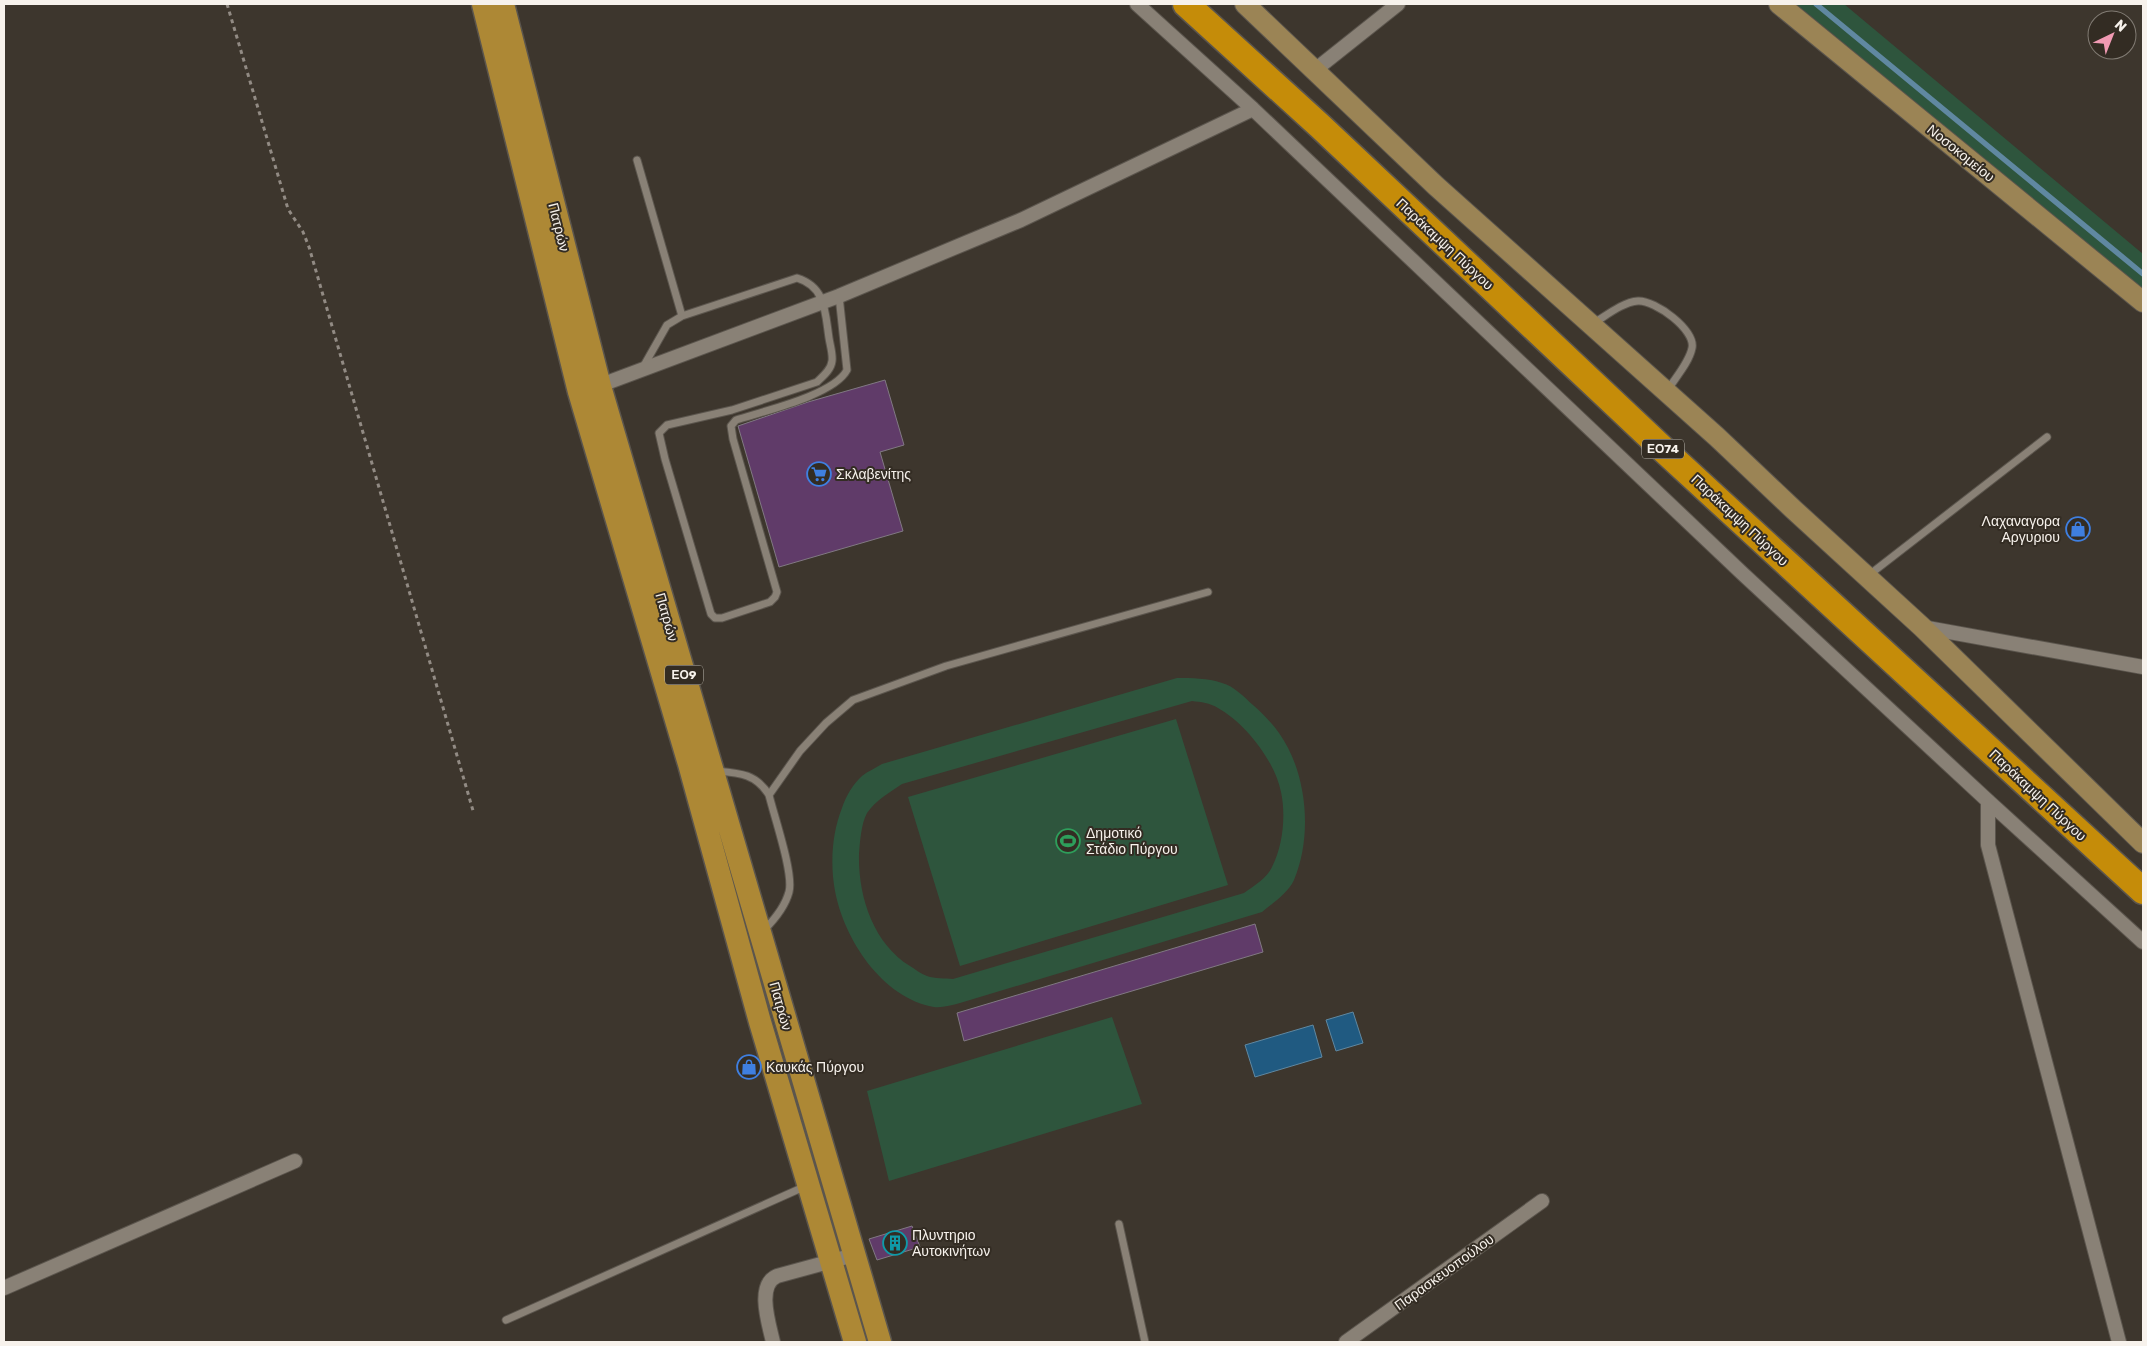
<svg xmlns="http://www.w3.org/2000/svg" width="2147" height="1346" font-family="Rubik,sans-serif">
<rect width="100%" height="100%" fill="#3d362d"/>
<path fill="#2e553d" fill-rule="evenodd" d="M1796,4h48l299,250v35z
M1177,678c15,0 30,0 45,5 12,3 22,14 31,22 9,8 19,18 26,28 28,39 34,102 15,147 -6,13 -21,23 -32,32l-302,91c-8,2 -18,5 -26,4 -52,-9 -90,-68 -99,-116 -5,-27 -3,-58 7,-83 4,-12 11,-24 20,-32 6,-5 14,-8 20,-12zM1192,701c9,1 18,2 26,7 27,15 57,53 63,84 5,23 2,54 -9,75 -5,11 -18,19 -28,26l-291,86c-8,-1 -18,0 -26,-3 -6,-2 -12,-7 -17,-10 -37,-23 -52,-70 -51,-112 1,-12 2,-30 8,-41 9,-13 22,-20 35,-29z
M1176,719l52,166 -268,81 -52,-169z
M1112,1017l30,87 -253,77 -22,-90z"/>
<path fill="#205a81" stroke="#6088a1" d="M1353,1012l10,31 -27,8 -10,-31z
M1313,1025l9,32 -67,20 -10,-32z"/>
<g fill="none" stroke-linecap="round" stroke-linejoin="round">
<path stroke="#6088a1" stroke-width="5.5" d="M1816,4l327,270"/>
</g>
<path fill="#603b69" stroke="#817983" d="M885,380l19,65 -24,7 23,79 -124,36 -41,-141 70,-24z
M1255,924l8,28 -299,89 -7,-28z
M912,1226l8,21 -43,13 -8,-21z"/>
<g fill="none" stroke-linecap="round" stroke-linejoin="round">
<g stroke="#5b554d" stroke-width="9">
<path id="lane" d="M637,160l45,156
M1594,323c13,-8 29,-21 44,-22 17,-1 58,29 54,47 -3,15 -17,30 -25,43
M642,369l25,-44 15,-9 115,-38c29,9 28,34 32,60 1,7 4,16 3,23 -1,9 -9,15 -15,21l-85,28 -65,15 -8,8 6,26 46,155 4,4h7l48,-16 5,-5 2,-5 -44,-153 -2,-13 5,-6c28,-9 98,-25 111,-50l-8,-74
M1869,575l178,-138
M717,771c23,2 39,3 52,24 5,21 25,79 20,97 -4,15 -14,27 -25,38
M769,795l31,-44 26,-28 27,-23 93,-34 262,-74
M1119,1224l26,118
M506,1320l300,-134"/>
</g>
<g stroke="#5b554d" stroke-width="16">
<path id="street" d="M1137,4l116,105 490,465 245,227 155,141
M1315,70l83,-66
M593,388l246,-92 129,-54 53,-22 232,-111
M1922,627l221,40
M1988,801v44l131,497
M4,1288l291,-127
M773,1342c-4,-18 -17,-57 4,-66l77,-21
M1346,1342l196,-141"/>
</g>
<g stroke="#5b554d" stroke-width="22">
<path id="secondary" d="M1245,4l191,182 281,251 76,72 129,118 221,216
M1779,4l364,298"/>
</g>
<g stroke="#5b554d" stroke-width="25">
<path id="primary" d="M483,4l96,388 110,372 71,258 95,320
M503,4l97,382 280,956"/>
</g>
<g stroke="#5b554d" stroke-width="29">
<path id="highway" d="M1186,4l134,122 346,326 477,439"/>
</g>
<path stroke="#928b84" stroke-width="3" stroke-dasharray="4 4" stroke-linecap="butt" d="M227,4l61,205 15,23 6,15 165,567"/>
<use href="#lane" stroke="#898176" stroke-width="7"/>
<use href="#street" stroke="#898176" stroke-width="14"/>
<use href="#secondary" stroke="#9b8455" stroke-width="20"/>
<use href="#primary" stroke="#ad8835" stroke-width="22"/>
<use href="#highway" stroke="#c58c09" stroke-width="26"/>
</g>
<defs>
<g id="supermarket-ring" transform="scale(1.25)"><circle r="9.5" fill="#332c23" stroke="#3f7fe0" stroke-width="1.5"/><path d="M-6-5.5h2.5l.6 2H6L4.5 2H-2.5L-4.4-4H-6ZM-1.5 3.2a1.3 1.3 0 1 0 .1 0ZM3 3.2a1.3 1.3 0 1 0 .1 0Z" fill="#3f7fe0"/></g>
<g id="shop-ring" transform="scale(1.25)"><circle r="9.5" fill="#332c23" stroke="#3f7fe0" stroke-width="1.5"/><path d="M-5-2.5h2.3a2.7 3.5 0 0 1 5.4 0H5L5.5 6h-11ZM-1.5-2.5h3a1.5 2.3 0 0 0-3 0Z" fill="#3f7fe0"/></g>
<g id="stadium-ring" transform="scale(1.25)"><circle r="9.5" fill="#332c23" stroke="#2e9e5b" stroke-width="1.5"/><path d="M0-5a6.5 5 0 1 0 0 10a6.5 5 0 1 0 0-10ZM-3.5-1.8h7v3.6h-7Z" fill="#2e9e5b"/></g>
<g id="building-ring" transform="scale(1.25)"><circle r="9.5" fill="#332c23" stroke="#0f9aa8" stroke-width="1.5"/><path d="M-4-6H4V6H1V3H-1V6H-4ZM-2.5-4.3h1.7v1.8h-1.7ZM.8-4.3h1.7v1.8H.8ZM-2.5-1h1.7V.8h-1.7ZM.8-1h1.7V.8H.8Z" fill="#0f9aa8"/></g>
</defs>
<g fill-rule="evenodd">
<use href="#supermarket-ring" x="819" y="474"/>
<use href="#shop-ring" x="2078" y="529"/>
<use href="#stadium-ring" x="1068" y="841"/>
<use href="#shop-ring" x="749" y="1067"/>
<use href="#building-ring" x="895" y="1243"/>
</g>
<g text-anchor="middle" stroke-width="4" stroke-linejoin="round" paint-order="stroke">
<g fill="#332c23" stroke="#bcb7b0" stroke-width="1">
<rect x="1642" y="439.5" width="42" height="19" rx="4"/>
<rect x="665" y="665.5" width="38" height="19" rx="4"/>
</g>
<g font-size="12" font-weight="bold" fill="#f7f2ec">
<text x="1663" y="453">ΕΟ74</text>
<text x="684" y="679">ΕΟ9</text>
</g>
<g font-size="14" fill="#f7f2ec" stroke="#332c23">
<text transform="translate(1961 153) rotate(39)" y="5">Νοσοκομείου</text>
<text transform="translate(559 227) rotate(76)" y="5">Πατρών</text>
<text transform="translate(1445 244) rotate(43)" y="5">Παράκαμψη Πύργου</text>
<text transform="translate(1740 520) rotate(43)" y="5">Παράκαμψη Πύργου</text>
<text transform="translate(667 617) rotate(74)" y="5">Πατρών</text>
<text transform="translate(2038 795) rotate(43)" y="5">Παράκαμψη Πύργου</text>
<text transform="translate(781 1006) rotate(74)" y="5">Πατρών</text>
<text transform="translate(1444 1272) rotate(-36)" y="5">Παρασκευοπούλου</text>
</g>
<g font-size="14" fill="#f7f2ec" stroke="#332c23" text-anchor="start">
<text x="836" y="479">Σκλαβενίτης</text>
<text x="2060" y="526" text-anchor="end">Λαχαναγορα<tspan x="2060" dy="16">Αργυριου</tspan></text>
<text x="1086" y="838">Δημοτικό<tspan x="1086" dy="16">Στάδιο Πύργου</tspan></text>
<text x="766" y="1072">Καυκάς Πύργου</text>
<text x="912" y="1240">Πλυντηριο<tspan x="912" dy="16">Αυτοκινήτων</tspan></text>
</g>
</g>
<rect width="2147" height="1346" fill="none" stroke="#f7f2ec" stroke-width="10"/>
<g transform="translate(2112 35) rotate(43)"><circle r="24" fill="#332c23" stroke="#817b73"/>
<path d="M0-4L9 19L0 12L-9 19Z" fill="#f19ab3"/>
<text y="-8" font-size="14" font-weight="bold" text-anchor="middle" fill="#f7f2ec">N</text>
</g>
</svg>
